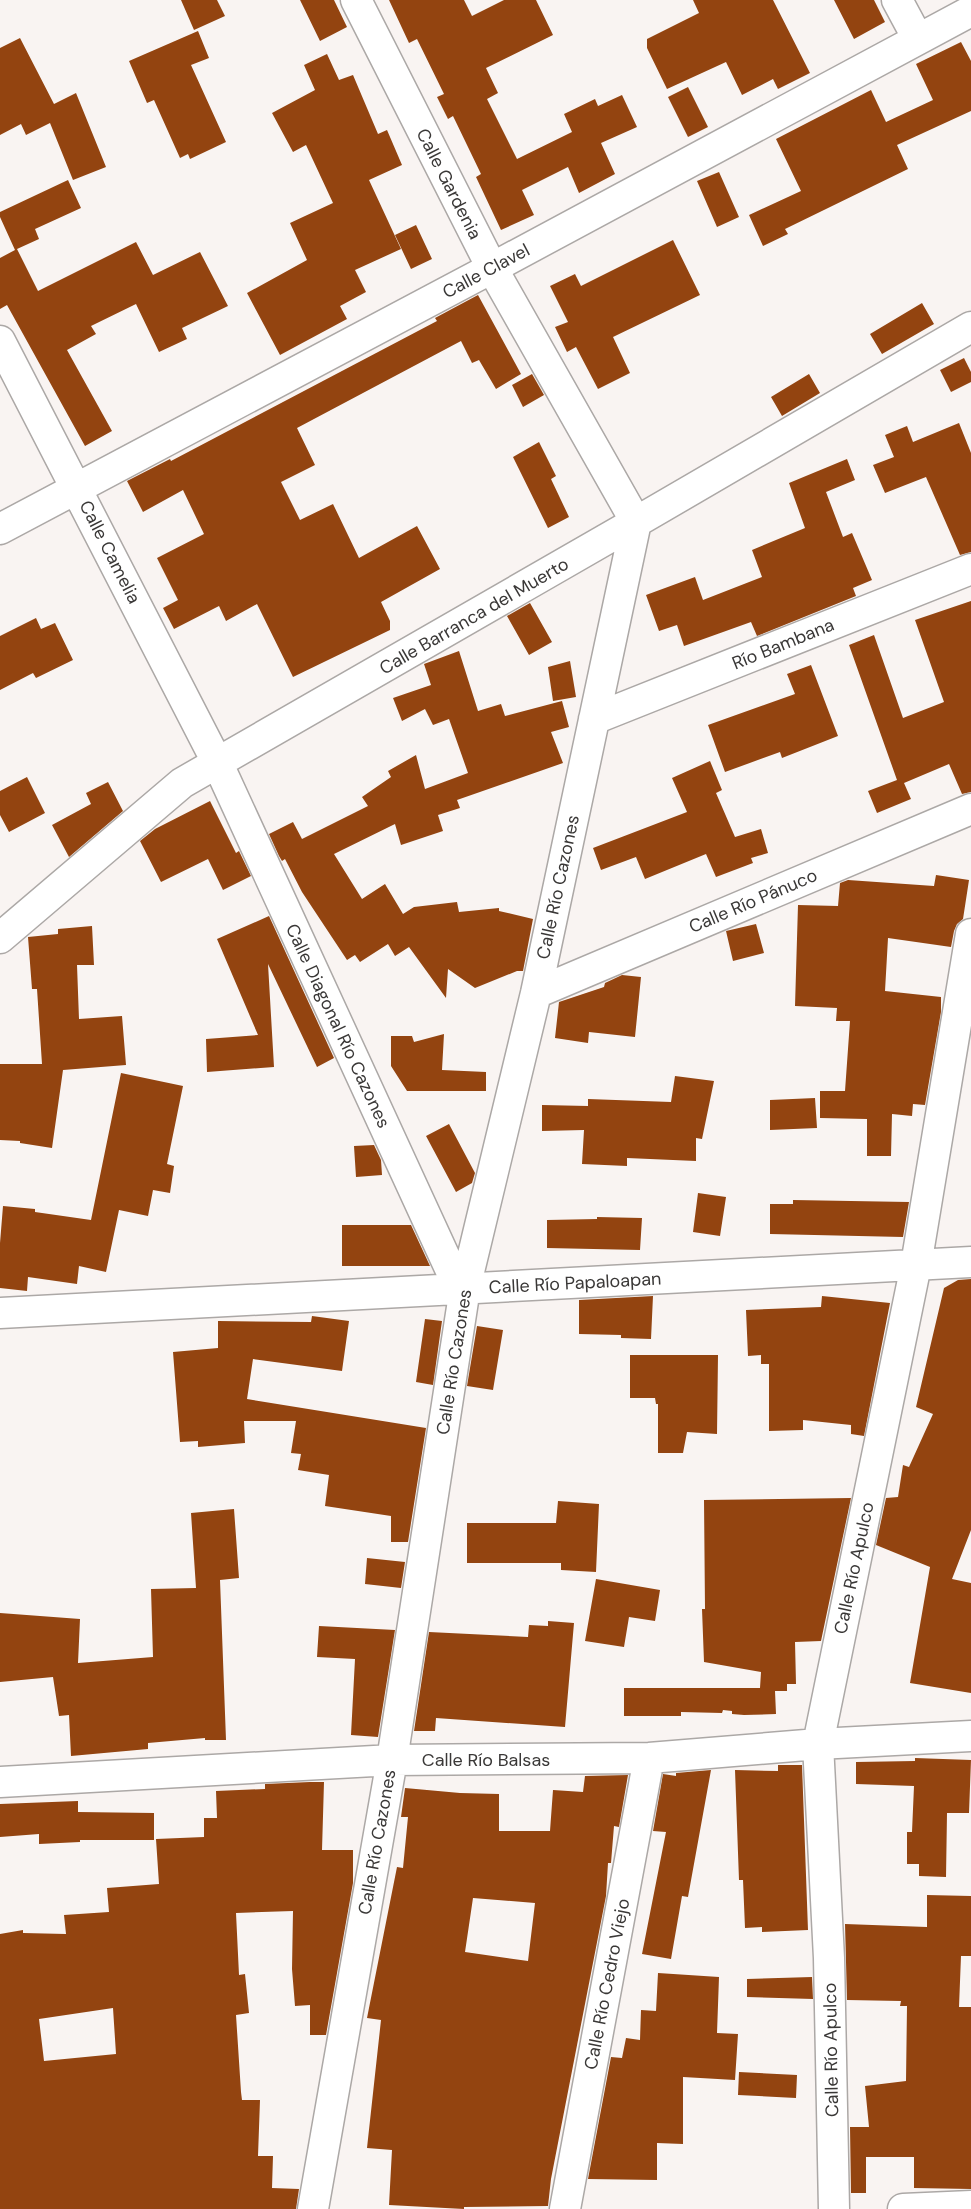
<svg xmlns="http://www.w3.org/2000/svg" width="971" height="2209" font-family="'DM Sans',sans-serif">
<rect width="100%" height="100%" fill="#f9f4f2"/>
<path fill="#934410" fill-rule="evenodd" d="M181,0h36l8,16 -31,14z
M300,0h34l13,27 -27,14z
M389,0h75l8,16 32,-16h32l17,35 -67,33 12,25 -11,6 30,60 55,-27 -8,-18 31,-15 3,7 24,-11 15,32 -36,16 14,31 -36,19 -11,-26 -46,23 12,25 -33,15 -25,-53 5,-3 -28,-58 -5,3 -11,-22 7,-3 -27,-55 -8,4z
M693,0h80l37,73 -32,16 -5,-10 -31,16 -16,-33 -59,27 -20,-41v-9l52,-26z
M834,0h40l11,22 -31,17z
M198,31l11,27 -18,7 35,77 -36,17 -2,-5 -8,4 -26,-58 -7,3 -18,-42z
M20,38l34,66 22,-11 30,74 -33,13 -23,-57 -24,12 -5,-11 -21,11v-87z
M961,42l10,19v50l-74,34 11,24 -123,60 3,5 -25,12 -14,-31 52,-24 -25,-52 95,-49 15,32 47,-22 -17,-36z
M327,54l12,26 14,-5 25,59 9,-4 15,35 -33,15 32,69 -46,21 11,22 -26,14 7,13 -67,36 -33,-62 60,-33 -17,-37 43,-20 -27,-58 -13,7 -21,-39 43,-23 -11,-25z
M688,87l20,40 -20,10 -20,-40z
M719,172l20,45 -22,10 -20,-46z
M68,180l13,28 -46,21 4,10 -22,10 21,42 98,-49 17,33 47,-23 28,54 -46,22 5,11 -28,13 -23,-48 -45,22 5,8 -29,16 45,81 -27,15 -78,-141 -7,4v-51l15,-8 -15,-33v-5z
M416,225l16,34 -21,10 -16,-34z
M673,240l27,55 -87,42 17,36 -32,16 -22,-42 -9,5 -12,-25 13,-5 -18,-36 25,-12 6,12z
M478,295l43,79 -25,15 -17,-29 -7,3 -11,-22 -164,87 18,37 -34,17 19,38 33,-16 26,54 58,-32 23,43 -59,33 9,19v9l-97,47 -36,-73 -31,17 -7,-15 -45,23 -11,-21 15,-8 -21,-42 47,-24 -21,-44 -40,22 -16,-31 43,-22 1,2 266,-140 -2,-3z
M922,303l12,21 -52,30 -12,-20z
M964,358l7,14v10l-20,10 -11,-22z
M532,374l12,21 -21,12 -11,-22z
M809,374l11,19 -38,23 -11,-19z
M959,423l12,30v99l-11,3 -34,-78 -41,16 -12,-28 21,-8 -9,-22 22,-9 6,16z
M539,442l17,34 -5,3 18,38 -21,11 -35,-71z
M847,459l8,21 -29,12 17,45 9,-4 20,47 -19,8 3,8 -99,40 -6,-14 -67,24 -7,-21 -18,6 -13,-36 49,-18 8,23 59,-23 -10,-27 53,-22 -16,-45z
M971,601v191l-9,2 -13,-30 -45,19 7,16 -34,14 -9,-22 29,-11 -48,-135 25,-10 29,83 41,-16 -29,-82z
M530,603l22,39 -23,13 -22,-39z
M36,618l5,11 14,-6 18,37 -37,18 -3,-5 -33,17v-54z
M459,651l19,60 23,-7 4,12 57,-15 7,26 -18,5 12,31 -106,37 3,8 -22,7 5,16 -42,14 -6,-21 -61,30 28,45 23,-15 18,30 11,-7 43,-5 2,10 40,-4v3l34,8 -10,52h-6l-42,17 -27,-19 -2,29 -37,-51 -14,9 -7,-12 -28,18 -5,-7 -8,5 -45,-68 -17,-33 -3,2 -3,-5 -10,-22 24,-12 9,17 66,-33 -6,-9 29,-20 -3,-6 28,-16 9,34 43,-16 -19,-54 -16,6 -8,-16 -23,12 -9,-23 38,-13 -7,-21z
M570,661l6,36 -23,4 -5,-34z
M811,665l27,71 -56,22 -2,-6 -55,20 -17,-47 87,-31 -8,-20z
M710,761l12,29 -6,3 19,44 26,-8 7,24 -17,5 2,5 -37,14 -10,-23 -61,25 -9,-22 -35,13 -8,-22 94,-36 -15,-34z
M27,777l18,36 -36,19 -9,-17v-24z
M108,782l15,29 -54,46 -17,-32 39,-21 -5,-11z
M210,801l26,52 3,-2 12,25 -28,14 -15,-31 -47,23 -21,-41 15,-12z
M936,875l33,5 -6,39 -6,5 -3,7 -3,16 -63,-9 -3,53 56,6v15l-16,93 -12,-1 -1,12 -20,-2 -1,42h-24v-37l-47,-1v-27h25l5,-70h-14l1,-13 -42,-2 3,-101 40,1 2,-23 8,-3 86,6z
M269,916l65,142 -17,9 -49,-103 6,103 -67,5 -1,-33 52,-4 -41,-96z
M756,924l8,29 -31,8 -7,-30z
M92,926l2,39h-17l2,54 43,-3 4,49 -63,5 -11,78 -32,-5v-2l-20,-1v-76h42l-5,-75h-5l-4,-52 30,-3v-5z
M622,975l19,2 -6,60 -46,-5 -1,11 -33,-5 4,-36 45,-15 1,-4z
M444,1034l-2,36 44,2v19h-79l-16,-25v-30h21l2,6z
M121,1073l62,13 -16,78 7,2 -4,27 -17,-3 -5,26 -29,-6 -13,62 -27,-6 -2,18 -49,-7 -1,14 -27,-3v-45l3,-37 32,3v3l56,8z
M675,1076l39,5 -12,58 -6,-1v23l-69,-3v8l-45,-2 2,-34 -42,1v-26l46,1v-7l83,3z
M815,1098l2,30 -47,2v-30z
M449,1124l26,49 -3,10 -16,9 -30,-56z
M374,1145l7,15 1,15 -26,2 -2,-31z
M698,1193l28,4 -6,39 -27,-4z
M793,1200l116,2 -6,35 -133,-3v-30h23z
M597,1217l45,1 -2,32 -93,-2v-28l50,-1z
M342,1225h69l19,41h-88z
M971,1279v251l-19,49 19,4v110l-61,-10 20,-116 -54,-22 10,-47 12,-1 5,-32 6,2 24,-53 -17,-7 28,-119 14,-8z
M653,1296l-2,43 -30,-1v-3l-42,-1v-34z
M822,1296l68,7 -26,133 -13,-2v-9l-48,-5v10l-34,1v-67h-8v-9l-13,1 -2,-46 75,-3z
M312,1316l37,5 -7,50 -89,-12 -6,40 179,29 -18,114h-17v-26l-66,-10 4,-31 -31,-5 3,-16 -10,-1 5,-32h-52l1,22 -47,4v-6l-18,1 -7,-90 45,-4v-27l93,1z
M425,1319l17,2 -9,64 -17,-3z
M477,1326l26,4 -10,60 -26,-4z
M630,1355h88l-1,79 -30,-2 -4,21h-25v-49h-2l-1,-6h-25z
M851,1498l-30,143 -26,1 1,42h-9v7h-12l1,23 -32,1 -12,-1v-3l-9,-1 -1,3 -41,-1v4h-57v-28h136l1,-16 -57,-10 -2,-53h3l-1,-109z
M558,1501l41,3 -3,68 -35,-2v-7h-94v-40h89z
M234,1509l5,69 -19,2 6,160h-21v-2l-57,5v6l-77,7 -2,-41 -10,1 -6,-39 -53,5v-69l80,6 -2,44 75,-6 -2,-68 45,-1 -5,-75z
M367,1558l38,4 -4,26 -36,-4z
M596,1579l64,11 -5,31 -26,-4 -5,30 -39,-6z
M548,1621l26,2 -9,104 -129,-9 -1,13h-21l15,-99 99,5 1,-12 19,1z
M319,1626l76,4 -17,107 -27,-2 4,-76 -38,-2z
M915,1758l56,2 -2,53h-22l-1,64 -27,-1v-12h-12v-32h5l2,-46 -58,-2v-22l59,-1z
M778,1765h24l6,165 -46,2v-5l-17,1 -2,-48h-4l-4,-110 43,1z
M711,1770l-23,127 -6,-1 -11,63 -29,-5 24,-122 -13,-1 10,-57 13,2v-3z
M628,1775l-9,52 -5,-1 -3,37h-3l-2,33 -55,283 -3,27 -84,1v2l-75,-4 3,-55 -25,-2 14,-128 -14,-2 30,-151 6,1 5,-51h-7l4,-29 55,5 39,1v37h51l3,-41 30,2 2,-16zM473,1898l62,5 -7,58 -63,-9z
M310,1782h14l-2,68h31v33l-27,152h-16v-30l-15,1 -3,-37 1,-58 -57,2 3,62 6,-1 4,39 -13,2 5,77 1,8h18l-2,56h15l-1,32 27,1 -3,20h-296v-275l23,-4v3l43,1 -2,-19 45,-3 -2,-24 52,-4 -3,-45 48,-2v-19h13l-1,-27 49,-2v-5zM113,2008l3,46 -72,7 -5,-42z
M78,1801v11l76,1v27h-74v2l-41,2v-10l-39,3v-33z
M927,1895l44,1v60h-10l-2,51h12v182l-57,-1v-31h-48v36h-15l-1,-66h19l-4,-41 41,-5 1,-75h-7l1,-5 -54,-1 -2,-76 82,3z
M658,1973l61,4 -2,56 21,1 -3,46 -52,-3v67l-26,-1v37l-69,-1 23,-122 11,1 4,-20 14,2 1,-30 15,1z
M812,1977l1,22 -66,-2v-18z
M739,2072l58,3 -1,23 -58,-3z"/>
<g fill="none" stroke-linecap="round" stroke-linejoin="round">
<g stroke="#aca8a6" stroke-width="33">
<path id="minor" d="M897,0l21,39
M0,341l218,423 241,524
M0,529l492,-261 479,-257
M594,719l377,-150
M0,938l182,-155 454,-261 335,-195
M536,993l435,-184
M0,1313l971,-51
M0,1782l392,-22 257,-2 169,-14 153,-8
M313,2209l79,-449 73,-472 71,-295 100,-471 -144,-254 -136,-268
M565,2209l84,-451
M834,2209l-5,-251 -11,-214 98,-479 55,-331
M903,2209l68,-3"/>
</g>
<use href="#minor" stroke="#fff" stroke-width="30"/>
</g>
<g text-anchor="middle" stroke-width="6" stroke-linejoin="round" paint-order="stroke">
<g font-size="18" fill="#3a3837" stroke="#fff">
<text transform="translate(449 184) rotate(63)" y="6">Calle Gardenia</text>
<text transform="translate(486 271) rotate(-28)" y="6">Calle Clavel</text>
<text transform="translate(110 552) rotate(63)" y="6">Calle Camelia</text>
<text transform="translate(474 616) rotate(-30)" y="6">Calle Barranca del Muerto</text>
<text transform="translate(783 644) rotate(-22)" y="6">Río Bambana</text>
<text transform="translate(558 887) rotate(-78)" y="6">Calle Río Cazones</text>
<text transform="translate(753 901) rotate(-23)" y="6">Calle Río Pánuco</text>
<text transform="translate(338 1026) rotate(65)" y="6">Calle Diagonal Río Cazones</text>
<text transform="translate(575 1283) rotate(-3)" y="6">Calle Río Papaloapan</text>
<text transform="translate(454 1362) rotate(-81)" y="6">Calle Río Cazones</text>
<text transform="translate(854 1568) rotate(-78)" y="6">Calle Río Apulco</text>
<text x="486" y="1766">Calle Río Balsas</text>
<text transform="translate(377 1842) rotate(-80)" y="6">Calle Río Cazones</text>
<text transform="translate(607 1984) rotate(-79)" y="6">Calle Río Cedro Viejo</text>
<text transform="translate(831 2050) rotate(-91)" y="6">Calle Río Apulco</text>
</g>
</g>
</svg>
